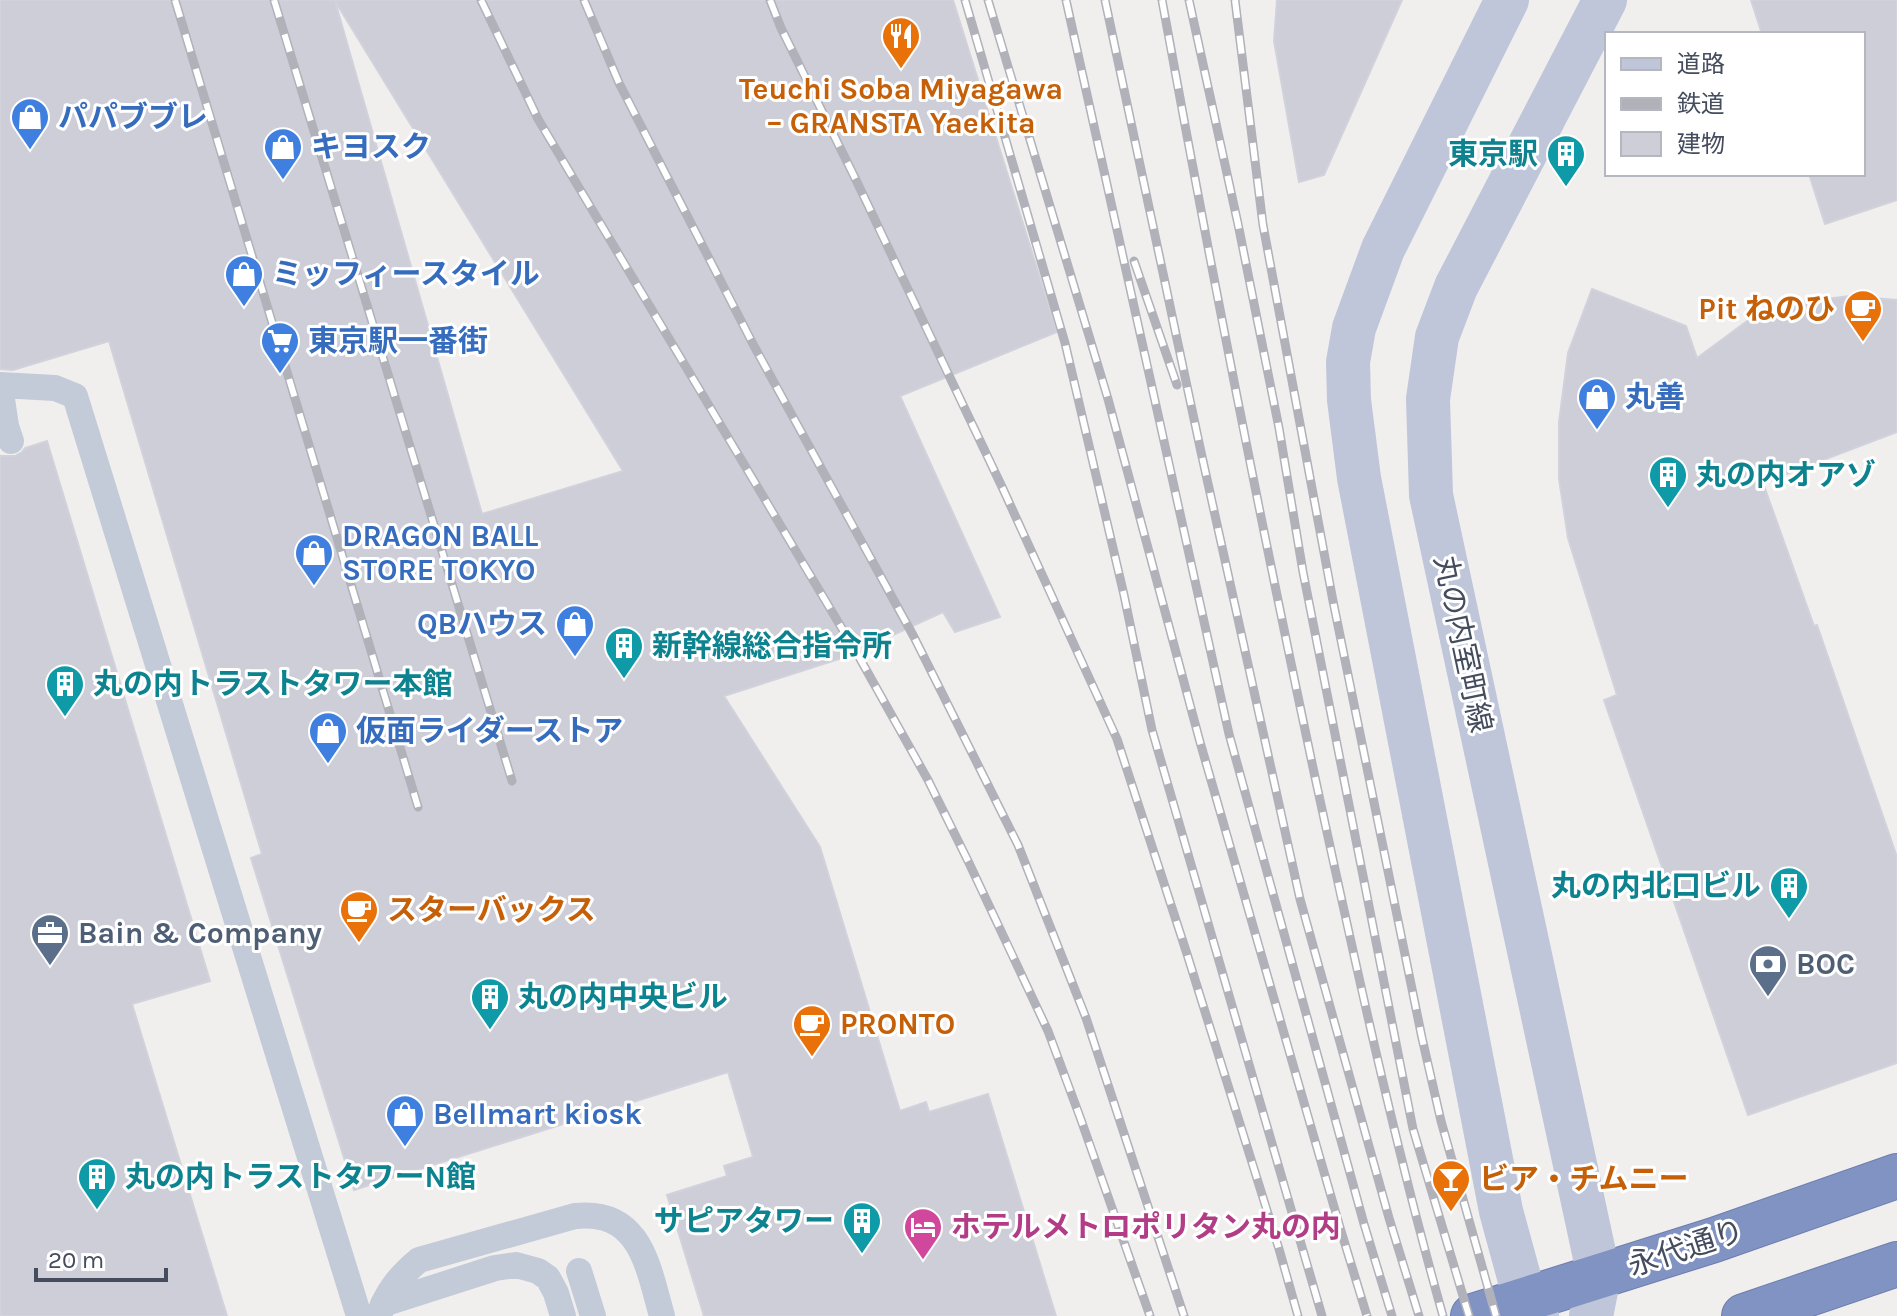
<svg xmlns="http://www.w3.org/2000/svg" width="1897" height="1316" font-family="Karla,'Noto Sans JP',sans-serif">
<rect width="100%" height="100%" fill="#f1efee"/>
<path fill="#cdced7" stroke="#d1d2db" stroke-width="2" fill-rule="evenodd" d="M0,0h953l104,332 -157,64 100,221 -45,15 -12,-20 -98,45 -121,39 96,151 80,264 26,-9 3,10 59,-18 68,222h-352l-37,-121 60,-19 -3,-10 29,-9 -25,-85 -374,118 -103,-332 11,-4 -153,-513 -96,29 -13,-1zM335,1l288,470 -141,43z
M1277,0h125l-78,175 -25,7 -25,-141z
M1751,0h146v200l-72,24 -16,-50h54v-140h-101z
M1592,289l94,37 11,32 53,-39 51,-17 49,-6 47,4v132l-134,51 51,143 3,-1 80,232v206l-149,52 -144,-415 13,-5 -49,-157 -9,-59v-57l9,-69z
M47,441l163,540 -78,23 95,312h-227v-860h15l7,-4 3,-4z"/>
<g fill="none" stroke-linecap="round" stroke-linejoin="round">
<g stroke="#6c7dae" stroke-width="46">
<path id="highway" d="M1473,1316l241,-76 183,-64
M1744,1316l153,-52"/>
</g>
<path stroke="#c3cad8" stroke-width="26" d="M0,385l55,3 20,8 284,920
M0,386l6,40 5,15
M579,1271l14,45
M383,1304l112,-36 21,-3 22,6 10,7 8,15 7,23
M379,1316c7,-24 21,-40 40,-56l156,-44c66,-7 73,51 87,100"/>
<path stroke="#bfc6d9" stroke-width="44" d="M1507,0l-124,249 -29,79 -6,34 1,38 10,78 142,733 24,88 12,17
M1591,1316l8,-40 -168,-781 -3,-96 9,-62 19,-50 149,-287"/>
<use href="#highway" stroke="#8093c3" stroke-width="44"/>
<g stroke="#b0b1b9" stroke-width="9">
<path id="rail" d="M175,0l243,807
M274,0l238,781
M481,0l57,119 321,538 69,123 41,83 79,168 32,86 70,199
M584,0l35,83 135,263 160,291 104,208 68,173 98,298
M770,0l11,28 75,152 147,309 114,250 70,215 92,295 19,67
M965,0l100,343 59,252 28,135 170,586
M988,0l120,399 92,343 141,489 26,85
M1066,0l163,734 135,490 28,92
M1105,0l96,452 99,447 89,319 30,98
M1162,0c47,259 98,519 153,777 39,180 78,361 128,539
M1189,0l49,224 41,204 24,144 110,557 56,187
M1235,0l28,225 70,376 89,437 19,83 55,195
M1134,261l43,124"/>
</g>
<use href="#rail" stroke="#fff" stroke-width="6" stroke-dasharray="18" stroke-linecap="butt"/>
</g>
<defs>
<g id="restaurant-pin" transform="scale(2)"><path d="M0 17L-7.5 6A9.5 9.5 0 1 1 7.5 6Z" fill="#e8710a" stroke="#fff"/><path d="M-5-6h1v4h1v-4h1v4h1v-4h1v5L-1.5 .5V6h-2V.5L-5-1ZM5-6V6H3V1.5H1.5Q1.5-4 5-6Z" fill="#fff"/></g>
<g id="shop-pin" transform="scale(2)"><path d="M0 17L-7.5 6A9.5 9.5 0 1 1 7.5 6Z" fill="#3f7fe0" stroke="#fff"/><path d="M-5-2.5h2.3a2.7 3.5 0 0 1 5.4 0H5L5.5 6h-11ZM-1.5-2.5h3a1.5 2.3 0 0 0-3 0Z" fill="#fff"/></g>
<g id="building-pin" transform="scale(2)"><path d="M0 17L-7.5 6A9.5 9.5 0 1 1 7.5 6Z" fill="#0f9aa8" stroke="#fff"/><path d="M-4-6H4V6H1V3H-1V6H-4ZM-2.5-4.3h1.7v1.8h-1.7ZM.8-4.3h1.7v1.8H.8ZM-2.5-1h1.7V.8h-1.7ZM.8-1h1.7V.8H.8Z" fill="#fff"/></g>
<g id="cafe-pin" transform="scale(2)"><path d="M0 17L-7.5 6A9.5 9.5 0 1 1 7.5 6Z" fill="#e8710a" stroke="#fff"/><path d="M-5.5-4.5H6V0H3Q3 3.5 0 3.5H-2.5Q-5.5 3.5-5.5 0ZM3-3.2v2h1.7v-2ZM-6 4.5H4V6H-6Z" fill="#fff"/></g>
<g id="supermarket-pin" transform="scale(2)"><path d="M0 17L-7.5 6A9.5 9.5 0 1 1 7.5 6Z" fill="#3f7fe0" stroke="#fff"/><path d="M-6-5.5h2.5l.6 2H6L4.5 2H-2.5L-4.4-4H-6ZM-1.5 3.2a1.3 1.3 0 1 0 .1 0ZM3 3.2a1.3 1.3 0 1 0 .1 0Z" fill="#fff"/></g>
<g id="office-pin" transform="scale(2)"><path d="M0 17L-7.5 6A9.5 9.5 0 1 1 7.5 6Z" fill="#5c6f8a" stroke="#fff"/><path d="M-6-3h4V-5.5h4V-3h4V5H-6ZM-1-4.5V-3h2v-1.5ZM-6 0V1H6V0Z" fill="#fff"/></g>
<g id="bank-pin" transform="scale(2)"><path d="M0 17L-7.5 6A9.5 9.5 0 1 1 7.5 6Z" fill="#5c6f8a" stroke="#fff"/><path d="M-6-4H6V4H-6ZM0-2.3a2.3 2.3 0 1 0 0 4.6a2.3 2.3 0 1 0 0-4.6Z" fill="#fff"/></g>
<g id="bar-pin" transform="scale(2)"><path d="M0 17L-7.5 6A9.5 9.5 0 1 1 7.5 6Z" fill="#e8710a" stroke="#fff"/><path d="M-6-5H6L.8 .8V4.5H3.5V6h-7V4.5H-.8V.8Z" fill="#fff"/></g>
<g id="hotel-pin" transform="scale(2)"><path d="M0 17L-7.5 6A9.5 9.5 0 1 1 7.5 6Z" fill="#d1479c" stroke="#fff"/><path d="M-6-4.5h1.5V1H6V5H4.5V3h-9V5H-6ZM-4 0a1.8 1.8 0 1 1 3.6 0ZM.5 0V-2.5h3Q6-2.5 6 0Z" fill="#fff"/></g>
</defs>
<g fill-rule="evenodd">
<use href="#restaurant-pin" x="901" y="36"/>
<use href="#shop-pin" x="30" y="117"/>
<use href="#shop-pin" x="283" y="147"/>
<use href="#building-pin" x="1566" y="154"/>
<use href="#shop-pin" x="244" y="274"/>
<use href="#cafe-pin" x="1863" y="309"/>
<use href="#supermarket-pin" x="280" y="341"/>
<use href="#shop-pin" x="1597" y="397"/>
<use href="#building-pin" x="1668" y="475"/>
<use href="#shop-pin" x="314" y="553"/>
<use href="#shop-pin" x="575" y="624"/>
<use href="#building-pin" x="624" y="646"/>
<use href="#building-pin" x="65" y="684"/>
<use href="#shop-pin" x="328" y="731"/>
<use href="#building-pin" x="1789" y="886"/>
<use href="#cafe-pin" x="359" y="910"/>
<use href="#office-pin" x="50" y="933"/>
<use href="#bank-pin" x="1768" y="964"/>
<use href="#building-pin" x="490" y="997"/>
<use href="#cafe-pin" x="812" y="1024"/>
<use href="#shop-pin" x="405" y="1114"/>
<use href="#building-pin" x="97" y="1177"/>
<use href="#bar-pin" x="1451" y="1179"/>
<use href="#building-pin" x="862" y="1221"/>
<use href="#hotel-pin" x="923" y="1227"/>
</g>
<g text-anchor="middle" stroke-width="6" stroke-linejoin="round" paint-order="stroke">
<g font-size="30" font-weight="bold" fill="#c56008" stroke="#fff" text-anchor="start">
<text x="901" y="99" text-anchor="middle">Teuchi Soba Miyagawa<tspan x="901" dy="34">– GRANSTA Yaekita</tspan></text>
<text x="1835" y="319" text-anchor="end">Pit ねのひ</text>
<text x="387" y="920">スターバックス</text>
<text x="840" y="1034">PRONTO</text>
<text x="1479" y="1189">ビア・チムニー</text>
</g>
<g font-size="30" font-weight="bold" fill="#366cbe" stroke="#fff" text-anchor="start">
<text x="58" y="127">パパブブレ</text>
<text x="311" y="157">キヨスク</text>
<text x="272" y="284">ミッフィースタイル</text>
<text x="308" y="351">東京駅一番街</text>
<text x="1625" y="407">丸善</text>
<text x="342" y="546">DRAGON BALL<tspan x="342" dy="34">STORE TOKYO</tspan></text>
<text x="547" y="634" text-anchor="end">QBハウス</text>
<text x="356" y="741">仮面ライダーストア</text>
<text x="433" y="1124">Bellmart kiosk</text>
</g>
<g font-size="30" font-weight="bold" fill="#0d838f" stroke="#fff" text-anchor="start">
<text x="1538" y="164" text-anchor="end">東京駅</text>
<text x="1696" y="485">丸の内オアゾ</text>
<text x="652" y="656">新幹線総合指令所</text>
<text x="93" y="694">丸の内トラストタワー本館</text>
<text x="1761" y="896" text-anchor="end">丸の内北口ビル</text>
<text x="518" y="1007">丸の内中央ビル</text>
<text x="125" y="1187">丸の内トラストタワーN館</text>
<text x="834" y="1231" text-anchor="end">サピアタワー</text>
</g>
<g font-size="30" fill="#444c5e" stroke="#fff">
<text transform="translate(1463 644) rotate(78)" y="10">丸の内室町線</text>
<text transform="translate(1686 1248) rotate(-18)" y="10">永代通り</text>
</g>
<g font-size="30" font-weight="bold" fill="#4e5e75" stroke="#fff" text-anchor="start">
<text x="78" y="943">Bain &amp; Company</text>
<text x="1796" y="974">BOC</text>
</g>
<g font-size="30" font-weight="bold" fill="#b23c85" stroke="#fff" text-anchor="start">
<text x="951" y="1237">ホテルメトロポリタン丸の内</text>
</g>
</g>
<rect x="1605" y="32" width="260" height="144" fill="#ffffff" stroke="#b4b7bf" stroke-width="2"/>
<rect x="1621" y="58" width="40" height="12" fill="#bfc6d9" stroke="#b4b7bf" stroke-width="2"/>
<text x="1677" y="72" font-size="24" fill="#444c5e">道路</text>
<rect x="1621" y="98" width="40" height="12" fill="#b0b1b9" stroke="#b4b7bf" stroke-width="2"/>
<text x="1677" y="112" font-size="24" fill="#444c5e">鉄道</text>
<rect x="1621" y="132" width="40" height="24" fill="#cdced7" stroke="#b4b7bf" stroke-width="2"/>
<text x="1677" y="152" font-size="24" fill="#444c5e">建物</text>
<path d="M36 1268v12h130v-12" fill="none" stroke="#444c5e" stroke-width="4"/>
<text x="48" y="1268" font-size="24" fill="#444c5e" stroke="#ffffff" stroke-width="6" paint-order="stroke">20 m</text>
</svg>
